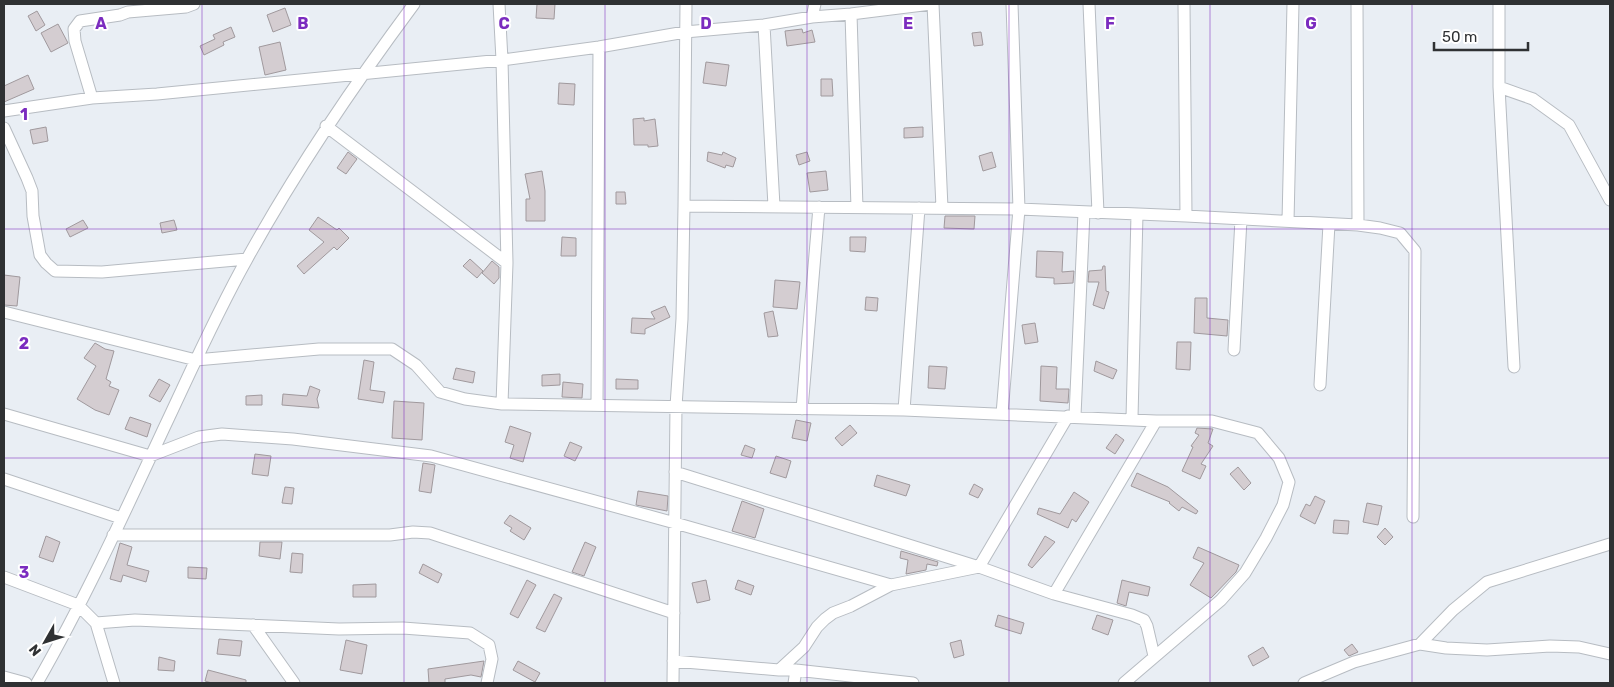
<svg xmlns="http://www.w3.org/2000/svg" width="1614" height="687" font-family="Rubik,sans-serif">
<rect width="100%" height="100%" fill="#e9eef4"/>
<path fill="#d4cdd1" stroke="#a0999d" d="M537,4h18l-1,15 -18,-1z
M285,8l6,17 -18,7 -6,-17z
M37,11l8,14 -9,6 -8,-15z
M58,24l10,19 -17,9 -10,-19z
M231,27l4,10 -12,5 1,3 -20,10 -4,-9 15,-7 -2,-4z
M802,29l1,4 9,-3 3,12 -28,4 -2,-15z
M981,32l2,13 -9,1 -2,-13z
M280,42l6,28 -21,5 -6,-28z
M706,62l23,3 -3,21 -23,-3z
M28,75l6,14 -30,13v-16z
M821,79h11l1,17h-12z
M559,83l16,1 -1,21 -16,-1z
M644,118v3l11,-2 3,27 -10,1v-2h-14l-1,-26z
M46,127l2,14 -15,3 -3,-14z
M923,127v10l-19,1v-10z
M348,152l9,7 -11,15 -9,-6z
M708,152l14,3 1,-3 13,6 -3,9 -7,-2 -1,3 -18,-7z
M807,152l3,9 -11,4 -3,-10z
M992,152l4,15 -13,4 -4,-15z
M542,171l3,20v30h-19v-22h4l-5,-25z
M826,171l2,19 -18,2 -3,-19z
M616,192h9l1,12h-10z
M945,216h30l-1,13 -30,-1z
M318,217l19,13 2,-2 10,10 -12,12 -3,-3 -30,27 -7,-8 27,-24 -15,-12z
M83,220l5,8 -18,9 -4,-8z
M174,220l3,10 -15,3 -2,-10z
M562,237l14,1v18h-15z
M850,237h16l-1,15 -15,-1z
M1037,251l26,1 -1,20 12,-1 -1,12 -19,1v-6l-18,-1z
M470,259l13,12 -6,7 -14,-12z
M492,261l7,6v11l-5,6 -12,-11z
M1103,266h2l1,25 3,1 -5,17 -11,-4 6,-23h-11l1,-11 13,-1z
M4,275l16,2 -3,29 -13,-1z
M775,280l25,2 -3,27 -24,-2z
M866,297l12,1 -1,13 -12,-1z
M1195,298h12v20l21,2 -1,16 -33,-3z
M665,306l5,11 -25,12v5l-14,-1 1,-15 23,1 -4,-7z
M773,311l5,25 -10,1 -4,-24z
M1035,323l3,19 -13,2 -3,-19z
M1177,342h14l-1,28 -14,-1z
M95,343l10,6 9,2 -8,28 5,3 -2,4 10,4 -10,25 -14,-5 -18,-11 19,-33 -12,-8z
M364,360l10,2 -4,28 15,2 -2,11 -25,-4z
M1096,361l21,9 -4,9 -19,-8z
M929,366l18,1 -2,22 -17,-1z
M1041,366l16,1 -1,22h13l-1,14 -28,-2z
M456,368l19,4 -2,11 -20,-4z
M560,374v11l-18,1v-11z
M159,379l11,6 -10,17 -11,-6z
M616,379l22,1v9h-22z
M563,382l20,2 -1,14 -20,-1z
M310,386l10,4 -3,9 2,9 -37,-3 1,-11 24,2z
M262,395v10h-16v-9z
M394,401l30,2 -2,37 -30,-2z
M130,417l21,7 -4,13 -22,-8z
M796,420l15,3 -4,18 -15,-3z
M850,425l7,8 -15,13 -7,-8z
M510,426l21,7 -8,29 -13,-4 4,-13 -9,-3z
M1197,428l16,1 -5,14 5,3 -12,18 5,2 -6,13 -18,-8 11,-24 -2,-1 8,-11 -4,-2z
M1116,434l8,6 -9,14 -9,-6z
M570,442l12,5 -7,14 -11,-5z
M745,445l10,4 -3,9 -11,-3z
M255,454l16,2 -3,20 -16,-2z
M776,456l15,5 -5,17 -16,-5z
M423,463l12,2 -4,28 -12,-2z
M1238,467l13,16 -7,7 -14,-16z
M1137,473l31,14 30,24 -2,3 -14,-7 -3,4 -10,-8 1,-1 -39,-16z
M877,475l33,10 -4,11 -32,-10z
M974,484l9,5 -5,9 -9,-4z
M285,487l9,1 -2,16 -10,-1z
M638,491l30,5 -1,15 -31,-6z
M1074,492l15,10 -13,20 -4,-3 -4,9 -31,-14 2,-6 21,6z
M1315,496l10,5 -10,23 -15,-8 6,-12 4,2z
M742,501l22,8 -9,29 -23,-7z
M1367,503l15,3 -4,19 -15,-3z
M510,515l21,13 -7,12 -14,-9 2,-3 -8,-5z
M1334,520l15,1 -1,13 -15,-1z
M1385,528l8,9 -8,8 -8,-8z
M46,536l14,6 -7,20 -14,-5z
M1045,536l10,6 -23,26 -4,-3z
M260,542h22l-2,17 -21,-3z
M585,542l11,5 -12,29 -12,-4z
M120,543l12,4 -5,18 22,6 -3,11 -23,-7 -2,7 -11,-3z
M1198,547l41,18 -3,7 -25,26 -21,-13 14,-22 -11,-5z
M901,551l37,11 -1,4 -10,-2 -1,6 -20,4 2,-14 -8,-2z
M292,553l11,1 -1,19 -12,-1z
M423,564l19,10 -4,9 -19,-10z
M188,567l19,1 -1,11 -18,-1z
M527,580l9,5 -18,33 -8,-4z
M706,580l4,20 -13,3 -5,-20z
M738,580l16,6 -3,9 -16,-6z
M1122,580l28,7 -2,9 -19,-4 -3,14 -9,-3z
M376,584v13h-23v-12z
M554,594l8,4 -17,34 -9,-4z
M998,615l26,8 -3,11 -26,-8z
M1097,615l16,5 -5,15 -16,-6z
M219,639l23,2 -2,15 -23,-2z
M346,640l21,5 -5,29 -22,-4z
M961,640l3,15 -10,3 -4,-15z
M1352,644l6,8 -9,4 -5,-6z
M1263,647l6,10 -16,9 -5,-10z
M159,657l16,4 -1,10 -16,-1z
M484,661l-3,16 -10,-2 -26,4v4h-16l-1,-14z
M518,661l22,12 -5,9 -22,-12z
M208,670l38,10v3h-34l-7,-2z"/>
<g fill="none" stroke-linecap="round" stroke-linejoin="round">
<g stroke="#b7bcc2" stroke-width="13">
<path id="minor" d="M499,4l3,56 5,203 -5,141
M933,4l9,204
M1089,4l9,209
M1184,4l2,212
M1357,4l1,221
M1499,4v83l15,280
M851,14l6,194
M812,17l3,-13
M764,25l10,181
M1499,87l34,12 36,26 41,75
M92,98l-17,-57 -1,-12 6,-8 40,-6 8,-3 58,-5 8,-3
M4,111l88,-13 65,-4 345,-34 97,-13 86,-15 79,-7 48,-8 39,-3 80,-10
M326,126l181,137
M4,128l23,50 5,13 1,25 7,39 6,8 9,8 47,1 145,-13
M684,206l335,3 167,7 172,9 22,3 20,5 15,18 -2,266
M1288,221l5,-217
M4,312l192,48 123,-11h73l24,16 24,27 25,7 37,5 402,6 252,11h56l46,12 21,25 10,24 -6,23 -17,33 -21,35 -24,27 -97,83
M1234,350l7,-131
M1320,385l9,-161
M597,405l2,-358
M802,409l17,-202
M904,410l15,-202
M4,414l146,42 49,-19 23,-3 71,5 138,17 244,67 216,62 88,-18 89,-151
M1002,414l17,-205 -7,-205
M1075,416l9,-204
M1132,418l5,-204
M675,472l304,95 75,27 78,21 12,5 3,6 7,30
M4,479l117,39
M113,535h277l23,-3 17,1 244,80
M4,577l74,28 18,18 18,60
M1054,594l102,-173
M96,623l39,-3 204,9 64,-1 67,5 19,12 3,14 -5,24
M253,625l41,58
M1420,644l33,-34 34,-28 123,-38
M673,661l106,9h17l117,13
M779,670l25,-23 13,-20 8,-8 8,-6 18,-7 40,-21
M4,677l22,6
M37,683c47,-82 87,-169 127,-255 27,-57 52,-114 83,-169 49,-89 106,-173 167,-255
M673,683l3,-277 6,-87 2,-113 2,-202
M794,683l2,-13
M1304,683l50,-21 66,-18 26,4 41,2 63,-4 29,1 31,7"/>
</g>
<use href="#minor" stroke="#fff" stroke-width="11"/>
</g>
<path fill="none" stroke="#7b2cbf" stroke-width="1" stroke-opacity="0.55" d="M202,4v679M404,4v679M605,4v679M807,4v679M1009,4v679M1210,4v679M1412,4v679M4,229h1606M4,458h1606"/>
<g font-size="16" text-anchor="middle" font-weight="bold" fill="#7b2cbf" stroke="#fff" stroke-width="4" stroke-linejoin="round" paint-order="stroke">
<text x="101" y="29">A</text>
<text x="303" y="29">B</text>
<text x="504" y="29">C</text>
<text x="706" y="29">D</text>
<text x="908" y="29">E</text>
<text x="1110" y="29">F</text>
<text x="1311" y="29">G</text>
<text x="24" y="120">1</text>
<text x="24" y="349">2</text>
<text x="24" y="578">3</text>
</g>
<rect width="1614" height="687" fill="none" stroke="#2f3133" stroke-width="10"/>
<g transform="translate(45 642) rotate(231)" stroke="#ffffff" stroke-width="4" paint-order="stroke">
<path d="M0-4L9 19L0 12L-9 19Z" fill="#2f3133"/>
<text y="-8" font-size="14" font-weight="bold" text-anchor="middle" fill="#2f3133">N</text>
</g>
<path d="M1434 42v8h94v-8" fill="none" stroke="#2f3133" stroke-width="2.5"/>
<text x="1442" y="42" font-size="15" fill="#2f3133" stroke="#ffffff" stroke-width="4" paint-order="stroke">50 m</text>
</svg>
